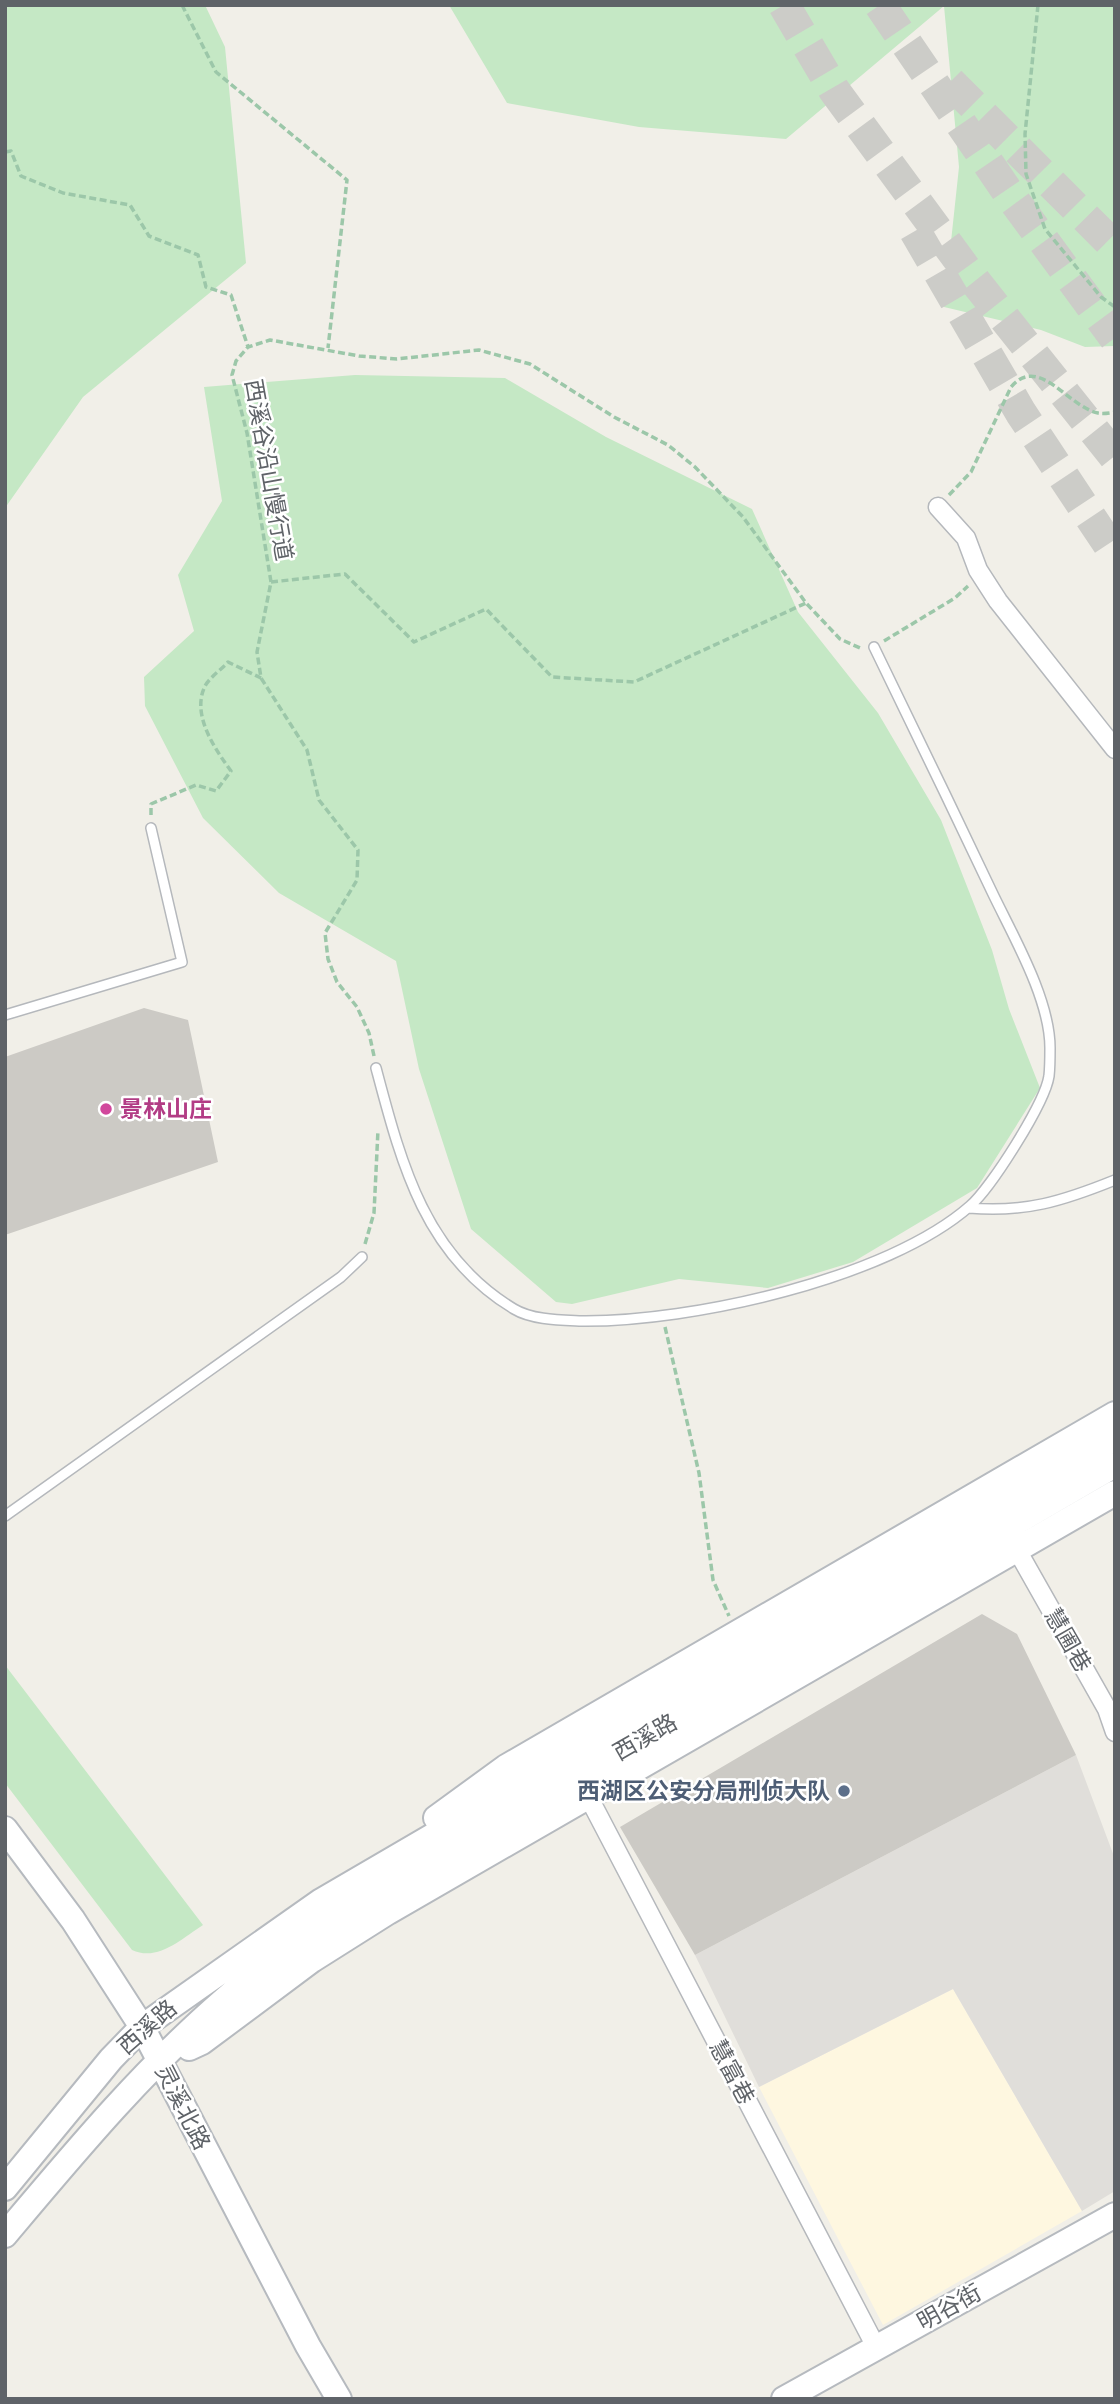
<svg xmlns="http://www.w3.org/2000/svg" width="1120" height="2404" font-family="'Noto Sans','Noto Sans SC',sans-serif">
<rect width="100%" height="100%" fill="#f1efe8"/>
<path fill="#fef7e0" d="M953,1989l129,222 -199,114 -124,-238z"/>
<path fill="#e0deda" d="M1076,1755l39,104v332l-33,20 -129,-222 -194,98 -64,-132z"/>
<path fill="#c5e8c5" d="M5,5h200l20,42 21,216 -163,134 -78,111z
M449,5h666v341l-30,1 -44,-17 -97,-23 15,-140 -15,-161 -158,133 -147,-12 -132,-24z
M355,375l150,3 101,59 146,72 46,103 80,101 63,107 51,130 17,59 31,79 -63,100 -124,74 -85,26 -89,-9 -107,25 -16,-2 -85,-73 -52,-160 -23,-108 -117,-68 -76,-75 -58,-112 -1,-29 50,-46 -16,-56 44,-74 -18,-114z
M5,1665l198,260c-22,14 -45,37 -71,25l-127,-167z"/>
<path fill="#cccac5" d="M144,1008l44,12 30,142 -213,73v-178z
M982,1614l35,20 59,121 -381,200 -75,-128z"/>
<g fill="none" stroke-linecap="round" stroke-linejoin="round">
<path stroke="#ccccc8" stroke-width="32" stroke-dasharray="32 16" stroke-linecap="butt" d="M784,5l50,85 136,185 145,182
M880,5l127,186 108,147
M950,82l165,165
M915,231l106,182 94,141"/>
<g stroke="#b5b8bc" stroke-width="12">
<path id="lane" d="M5,1015l177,-53 -31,-134
M376,1068c25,94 48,187 138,241 18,11 47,11 68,12 109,1 305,-42 388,-115 21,-18 75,-103 79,-130 1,-9 1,-19 1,-28 0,-49 -37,-112 -58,-156 -39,-82 -78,-163 -118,-245
M969,1208c56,5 94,-7 146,-28
M5,1516l336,-239 21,-20"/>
</g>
<g stroke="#b5b8bc" stroke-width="21">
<path id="street" d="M938,507l28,31 12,32 20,31 117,148
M1017,1550l90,159 8,23
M588,1796l288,551"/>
</g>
<g stroke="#b6babf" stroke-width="28">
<path id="secondary" d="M436,1818l70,-51 609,-353
M5,1829l68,91 69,107 166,319 31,53
M189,2048l13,-6 110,-82 76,-48 727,-419
M5,2188l106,-129 31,-32 179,-126 794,-463
M5,2235c69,-82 138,-165 219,-235 43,-37 93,-68 140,-100l751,-435
M784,2399l331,-184"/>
</g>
<path stroke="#9cc7a9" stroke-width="3.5" stroke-dasharray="7 3.5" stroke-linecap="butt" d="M182,5l34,67 131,108 -19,168
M1038,5l-13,129 1,40 19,55 56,68 14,10
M5,152l6,-1 10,25 42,17 67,12 19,31 49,19 8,32 25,8 17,52
M949,495l22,-23 40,-85c28,-33 57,20 87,26 5,1 12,0 17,-1
M271,582l74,-8 69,68 72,-33 66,68 82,5 172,-79
M884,641l71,-43 13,-12
M151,815v-11l45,-19 20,6 15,-20c-16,-22 -40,-56 -26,-85 5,-9 17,-17 23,-24l33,16
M374,1056l-5,-23 -12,-26 -20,-25 -9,-23 -3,-26 32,-53 1,-30 -39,-50 -12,-50 -46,-72 -4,-26 14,-70 -24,-149 -15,-58 4,-14 12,-14 22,-7 89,16 38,3 82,-9 51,14 84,53 54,28 27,22 48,50 63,86 34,36 20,9
M365,1244l9,-31 4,-83
M665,1327l34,146 14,107 16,36"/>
<use href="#lane" stroke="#fff" stroke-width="9"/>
<use href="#street" stroke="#fff" stroke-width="18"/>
<use href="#secondary" stroke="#fff" stroke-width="24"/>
</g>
<circle fill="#d1479c" stroke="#fff" stroke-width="2.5" cx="106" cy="1109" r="7"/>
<circle fill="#5c6f8a" stroke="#fff" stroke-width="2.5" cx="844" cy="1791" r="7"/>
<g text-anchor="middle" stroke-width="5" stroke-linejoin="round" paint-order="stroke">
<g font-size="23" fill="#5f6368" stroke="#fff">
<text transform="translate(269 470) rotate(80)" y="8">西溪谷沿山慢行道</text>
<text transform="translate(1068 1640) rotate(60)" y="8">慧圃巷</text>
<text transform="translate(645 1737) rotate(-30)" y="8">西溪路</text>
<text transform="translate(147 2027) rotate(-41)" y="8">西溪路</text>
<text transform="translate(732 2072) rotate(62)" y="8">慧富巷</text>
<text transform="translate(183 2107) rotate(63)" y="8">灵溪北路</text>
<text transform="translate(949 2307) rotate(-29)" y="8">明谷街</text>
</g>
<g font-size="23" font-weight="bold" fill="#b23c85" stroke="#fff" text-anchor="start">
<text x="120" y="1117">景林山庄</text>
</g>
<g font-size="23" font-weight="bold" fill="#4e5e75" stroke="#fff" text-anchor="end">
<text x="830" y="1799">西湖区公安分局刑侦大队</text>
</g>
</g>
<rect width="1120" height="2404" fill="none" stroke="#5f6368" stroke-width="14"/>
</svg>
